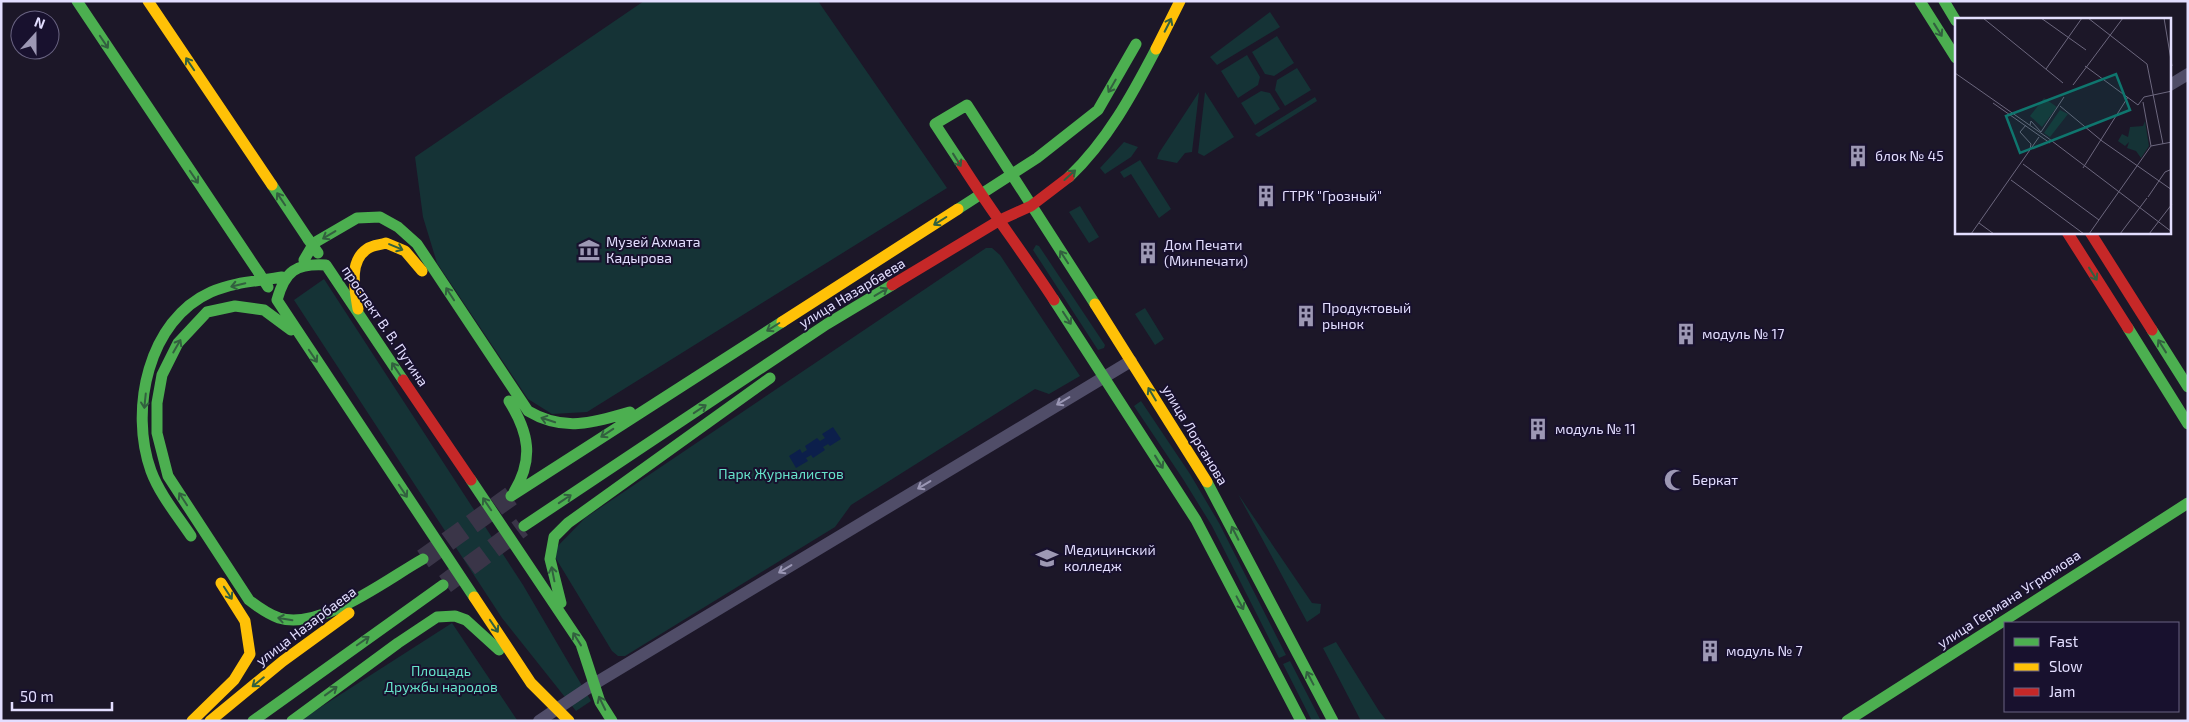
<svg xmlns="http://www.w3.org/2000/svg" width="2189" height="722" font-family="'Exo 2',sans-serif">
<rect width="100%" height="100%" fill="#1c1728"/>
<path fill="#153336" d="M644,1h174l129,187 -360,224 -35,2 -24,-15 -91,-136 -14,-46 -8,-60z
M1270,12l10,15 -63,38 -7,-8z
M1277,36l17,27 -20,13 -9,-2 -13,-22z
M1247,55l13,22 -2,8 -20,13 -17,-27z
M1297,68l14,22 -26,16 -10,-16 2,-10z
M1261,91l9,2 10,16 -25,16 -14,-22z
M1199,92l-7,60 -7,1 -8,10 -20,-4 2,-6z
M1205,92l29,45 -30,19 -6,-3z
M1315,97l2,4 -58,36 -2,-1 -2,-2z
M1124,142l14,5 -7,10 -26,17 -5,-6z
M1140,160l31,49 -12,9 -28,-44 -7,4 -4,-6z
M1080,206l19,31 -10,6 -20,-31z
M1036,245l3,1 66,99 -1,3 -6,2 -65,-100z
M986,248h6l8,7 80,121 -31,18 -14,-5 -184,116 -16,22 -210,129h-7l-6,-5 -60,-99 33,-34z
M324,279l199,306 68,116 -15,10 -74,-93 -208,-318z
M1145,308l19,31 -9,6 -20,-31z
M1141,401l49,73 29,49 67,132 -7,3 -67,-132 -29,-47 -49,-73z
M1238,494l74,109 9,1 -1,9 -13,9z
M452,623l65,97 -215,1 8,-7z
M1336,642l43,69 7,9 -25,1 -38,-73z
M1290,661l31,60h-9l-29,-57z"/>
<path fill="#0c1f4b" d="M833,427l8,12 -11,7 -2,-2 -5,3 2,3 -12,8 -2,-3 -5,3 2,3 -12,7 -7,-12 11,-7 2,4 5,-3 -2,-4 12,-8 3,3 5,-3 -3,-4z"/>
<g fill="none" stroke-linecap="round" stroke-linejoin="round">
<path stroke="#3a3548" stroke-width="20" stroke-dasharray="20 10" stroke-linecap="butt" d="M423,559l88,-63
M445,584l77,-57"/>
<path stroke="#504d68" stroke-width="12" d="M2170,85l18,-11
M539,721l55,-37 537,-323"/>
<path stroke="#4caf50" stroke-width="11" d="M77,1l182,272
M1920,1l36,57
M1944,1l12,20
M962,165l-27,-41 32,-19 128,199
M1069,177c38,-36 63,-82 87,-128
M272,185l36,54
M958,209l79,-51 61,-48 38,-66
M304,260l10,-17 43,-25 23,-1 18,10 19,17 111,167c35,21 65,12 102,1
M1054,300l142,220 105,201
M2128,328l60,96
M291,330l-27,-20 -29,-4 -28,6 -29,31 -16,32 -5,28v30l11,43 81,124c9,7 19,14 30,18 42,13 108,-39 144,-59
M2152,330l36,57
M403,380l-77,-115c-30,-2 -41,6 -49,35l197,297
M509,401c20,32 25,58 5,91
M471,480l110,164 19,58 12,19
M1207,482l126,239
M511,496l271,-174
M524,526l303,-202 65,-39
M191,536c-14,-21 -31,-41 -40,-65 -22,-61 -3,-151 60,-179 22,-10 48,-11 71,-15
M561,603l-11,-44 4,-22 14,-14 202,-145
M253,721l190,-136
M292,721l106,-78 39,-26 18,-1 11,4 33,30
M1847,721l341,-218"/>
<path stroke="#ffc107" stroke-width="11" d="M148,1l124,184
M1156,49l24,-48
M1095,304l112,178
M358,309c-3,-19 -10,-47 9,-60 5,-4 13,-4 19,-6l19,8 17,20
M782,322l176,-113
M474,597l57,86 38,38
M192,721l42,-41 16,-26 -5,-33 -24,-38
M210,721l73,-60 66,-48"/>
<path stroke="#c62828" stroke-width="11" d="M962,165c29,46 62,89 92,135
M2067,232l61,96
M2090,232l62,98
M892,285l108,-65 31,-14 38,-29
M403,380l68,100"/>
<path stroke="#4caf50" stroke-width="11" d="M308,239l10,14
M259,273l9,14"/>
</g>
<defs><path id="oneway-shaft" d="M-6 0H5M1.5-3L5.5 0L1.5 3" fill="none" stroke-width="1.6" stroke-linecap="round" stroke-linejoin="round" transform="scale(1.25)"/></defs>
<g stroke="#32603f">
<use href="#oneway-shaft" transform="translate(1168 25) rotate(-63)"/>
<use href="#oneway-shaft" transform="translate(1938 30) rotate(58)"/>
<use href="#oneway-shaft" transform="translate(104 42) rotate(56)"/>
<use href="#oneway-shaft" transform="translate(190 64) rotate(-124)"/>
<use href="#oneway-shaft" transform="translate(1112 86) rotate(120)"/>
<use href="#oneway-shaft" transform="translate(957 160) rotate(58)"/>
<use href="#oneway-shaft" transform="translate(1070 175) rotate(-42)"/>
<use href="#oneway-shaft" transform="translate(194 177) rotate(56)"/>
<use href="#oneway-shaft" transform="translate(281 199) rotate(-124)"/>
<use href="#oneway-shaft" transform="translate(940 221) rotate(148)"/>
<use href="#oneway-shaft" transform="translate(329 235) rotate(149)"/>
<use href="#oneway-shaft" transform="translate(396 247) rotate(23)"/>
<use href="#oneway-shaft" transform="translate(1064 257) rotate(-123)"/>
<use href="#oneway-shaft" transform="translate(2093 274) rotate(58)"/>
<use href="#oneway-shaft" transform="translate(238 285) rotate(167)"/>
<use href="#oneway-shaft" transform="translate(881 292) rotate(-31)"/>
<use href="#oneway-shaft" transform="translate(450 294) rotate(-123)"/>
<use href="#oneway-shaft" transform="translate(1067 318) rotate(57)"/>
<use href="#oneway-shaft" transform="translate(773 327) rotate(148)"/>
<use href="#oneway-shaft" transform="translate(177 346) rotate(-60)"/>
<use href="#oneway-shaft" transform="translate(2162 346) rotate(-122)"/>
<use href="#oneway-shaft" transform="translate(313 356) rotate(56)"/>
<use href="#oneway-shaft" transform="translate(396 369) rotate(-124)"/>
<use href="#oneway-shaft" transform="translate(1152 394) rotate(-121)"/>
<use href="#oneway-shaft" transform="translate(145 401) rotate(96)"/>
<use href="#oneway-shaft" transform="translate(700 409) rotate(-34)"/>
<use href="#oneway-shaft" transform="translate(548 420) rotate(-162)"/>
<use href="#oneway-shaft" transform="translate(607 433) rotate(147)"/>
<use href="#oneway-shaft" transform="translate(1159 462) rotate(58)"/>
<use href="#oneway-shaft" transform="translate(403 491) rotate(56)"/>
<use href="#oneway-shaft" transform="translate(183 499) rotate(-123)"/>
<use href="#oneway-shaft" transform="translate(565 499) rotate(-34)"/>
<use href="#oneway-shaft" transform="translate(487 504) rotate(-124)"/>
<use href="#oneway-shaft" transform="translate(1235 533) rotate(-117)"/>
<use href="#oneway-shaft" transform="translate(553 574) rotate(-101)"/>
<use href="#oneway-shaft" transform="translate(228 593) rotate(57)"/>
<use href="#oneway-shaft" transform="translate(1240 603) rotate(62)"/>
<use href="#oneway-shaft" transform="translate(285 619) rotate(-171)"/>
<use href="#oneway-shaft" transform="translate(494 626) rotate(56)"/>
<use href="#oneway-shaft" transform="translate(577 639) rotate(-122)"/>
<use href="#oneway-shaft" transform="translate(363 641) rotate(-35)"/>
<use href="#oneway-shaft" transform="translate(1310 678) rotate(-118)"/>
<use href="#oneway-shaft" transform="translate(258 682) rotate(141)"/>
<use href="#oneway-shaft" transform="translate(331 691) rotate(-36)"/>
<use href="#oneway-shaft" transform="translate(602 703) rotate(-116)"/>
</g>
<g stroke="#9a96b4">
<use href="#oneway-shaft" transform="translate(1063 401) rotate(149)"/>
<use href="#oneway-shaft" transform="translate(924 485) rotate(149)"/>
<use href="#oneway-shaft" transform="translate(785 569) rotate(149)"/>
</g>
<defs>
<g id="building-bare" transform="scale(1.725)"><path d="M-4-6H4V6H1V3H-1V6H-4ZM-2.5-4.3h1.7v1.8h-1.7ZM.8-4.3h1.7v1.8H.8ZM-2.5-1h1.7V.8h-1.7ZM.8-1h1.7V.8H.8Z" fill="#9d98b4" stroke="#18112e" stroke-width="2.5" paint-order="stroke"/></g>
<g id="museum-bare" transform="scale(1.725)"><path d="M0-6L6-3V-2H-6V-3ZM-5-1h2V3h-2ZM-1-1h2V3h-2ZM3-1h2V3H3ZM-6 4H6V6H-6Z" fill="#9d98b4" stroke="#18112e" stroke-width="2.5" paint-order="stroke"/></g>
<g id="mosque-bare" transform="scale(1.725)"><path d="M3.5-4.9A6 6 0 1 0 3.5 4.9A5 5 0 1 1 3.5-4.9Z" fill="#9d98b4" stroke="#18112e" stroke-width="2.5" paint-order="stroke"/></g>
<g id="university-bare" transform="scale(1.725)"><path d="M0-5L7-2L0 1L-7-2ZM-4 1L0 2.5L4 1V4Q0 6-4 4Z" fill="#9d98b4" stroke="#18112e" stroke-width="2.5" paint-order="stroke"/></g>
</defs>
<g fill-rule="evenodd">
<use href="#building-bare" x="1858" y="156"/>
<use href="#building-bare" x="1266" y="196"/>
<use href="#museum-bare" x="589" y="250"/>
<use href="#building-bare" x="1148" y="253"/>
<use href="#building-bare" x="1306" y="316"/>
<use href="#building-bare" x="1686" y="334"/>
<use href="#building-bare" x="1538" y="429"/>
<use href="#mosque-bare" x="1675" y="480"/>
<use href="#university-bare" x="1047" y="558"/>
<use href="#building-bare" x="1710" y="651"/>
</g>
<g text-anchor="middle" stroke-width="4" stroke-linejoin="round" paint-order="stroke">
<g font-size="14" fill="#e3deff" stroke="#18112e" text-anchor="start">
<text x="1875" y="161">блок № 45</text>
<text x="1282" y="201">ГТРК "Грозный"</text>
<text x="606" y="247">Музей Ахмата<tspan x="606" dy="16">Кадырова</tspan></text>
<text x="1164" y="250">Дом Печати<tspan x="1164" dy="16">(Минпечати)</tspan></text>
<text x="1322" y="313">Продуктовый<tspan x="1322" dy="16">рынок</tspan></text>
<text x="1702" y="339">модуль № 17</text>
<text x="1555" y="434">модуль № 11</text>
<text x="1692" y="485">Беркат</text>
<text x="1064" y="555">Медицинский<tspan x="1064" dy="16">колледж</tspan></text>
<text x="1726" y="656">модуль № 7</text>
</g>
<g font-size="14" fill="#e3deff" stroke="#18112e">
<text transform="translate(852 293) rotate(-31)" y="5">улица Назарбаева</text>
<text transform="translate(385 326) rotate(56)" y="5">проспект В. В. Путина</text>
<text transform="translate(1195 435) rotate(59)" y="5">улица Лорсанова</text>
<text transform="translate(2009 599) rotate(-33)" y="5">улица Германа Угрюмова</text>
<text transform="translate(306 626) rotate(-37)" y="5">улица Назарбаева</text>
</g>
<g font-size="14" fill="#66e3ca" stroke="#18112e">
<text x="781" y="479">Парк Журналистов</text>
<text x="441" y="676">Площадь<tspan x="441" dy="16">Дружбы народов</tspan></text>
</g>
</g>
<g transform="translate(1955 18)">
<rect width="216" height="216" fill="#1c1728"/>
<path d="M89,80l13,9 -15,20 -12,-11zM105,92l8,4 -18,23 -6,-4zM190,103l4,25 -8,12 -5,-7 -9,-3 2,-6 -4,4 -7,-5 4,-7 6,3 2,-10 13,-1z" fill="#153336"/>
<path fill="none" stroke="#6c677e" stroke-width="1" d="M28,0l80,65M86,0l45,32M133,0l59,46 16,80M209,0l8,48M130,48l53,39 6,-8 28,-6M91,51l36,-51M0,55l93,65 124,94M118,67l50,-67M188,84l8,44M38,85l57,40M105,88l42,35 70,49M71,107l-6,7 11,12 -1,5M75,107l1,-4 10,11 23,-35M68,146l76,56M128,150l45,-71M56,162l73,54M193,179l17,-25 7,-3M24,205l15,11M16,216l68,-97M134,216l62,-88 21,-4M165,216l27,-36M194,216l23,-30"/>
<path fill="#0f766e" fill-opacity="0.15" stroke="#0f766e" stroke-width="2.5" d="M161,56l14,36 -110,43 -14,-37z"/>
<rect width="216" height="216" fill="none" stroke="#e3deff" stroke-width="2.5"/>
</g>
<rect width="2189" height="722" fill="none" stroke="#e3deff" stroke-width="5"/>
<rect x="2004" y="622" width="175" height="90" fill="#18112e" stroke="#696382"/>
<rect x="2014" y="638" width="25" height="8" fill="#4caf50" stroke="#696382"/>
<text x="2049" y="647" font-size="15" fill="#e3deff">Fast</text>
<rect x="2014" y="663" width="25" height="8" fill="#ffc107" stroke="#696382"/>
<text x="2049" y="672" font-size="15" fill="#e3deff">Slow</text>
<rect x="2014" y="688" width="25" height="8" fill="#c62828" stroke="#696382"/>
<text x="2049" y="697" font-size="15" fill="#e3deff">Jam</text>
<g transform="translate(35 35) rotate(21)"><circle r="24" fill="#18112e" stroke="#696382"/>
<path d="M0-4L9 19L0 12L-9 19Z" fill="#9d98b4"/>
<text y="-8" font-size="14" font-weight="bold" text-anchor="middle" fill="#e3deff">N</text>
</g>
<path d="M12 702v8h100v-8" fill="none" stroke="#e3deff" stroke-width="2.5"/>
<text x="20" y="702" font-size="15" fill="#e3deff" stroke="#18112e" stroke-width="4" paint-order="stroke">50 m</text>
</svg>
